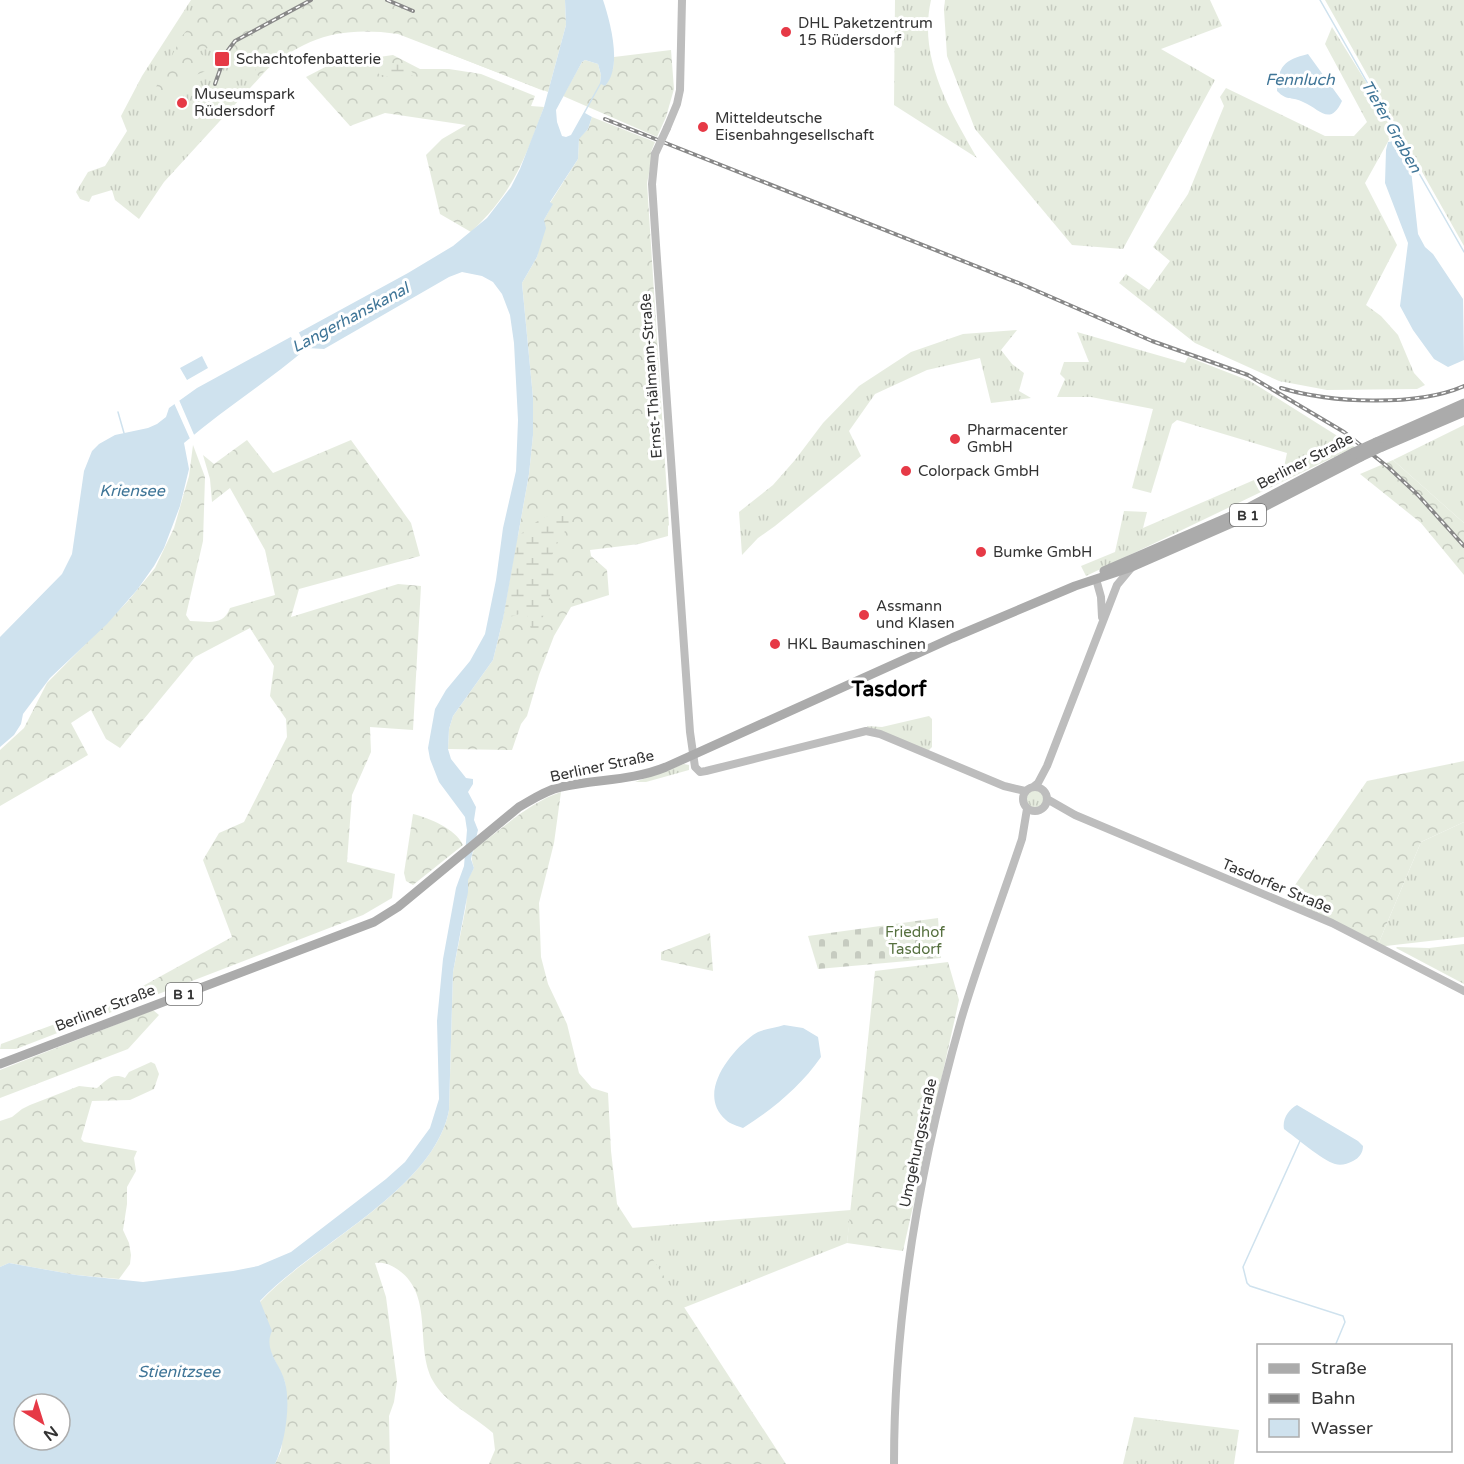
<svg xmlns="http://www.w3.org/2000/svg" width="1464" height="1464" font-family="'Varela Round',sans-serif">
<defs>
<pattern id="grass-tufts" width="24" height="20" patternUnits="userSpaceOnUse" patternTransform="scale(1.5)"><rect width="24" height="20" fill="#e6ecdf"/><path d="M3 7l-1-3M5 7V3M7 7l1-3M15 17l-1-3M17 17v-4M19 17l1-3" fill="none" stroke="#c6cbc0"/></pattern>
<pattern id="forest-crowns" width="20" height="18" patternUnits="userSpaceOnUse" patternTransform="scale(1.5)"><rect width="20" height="18" fill="#e6ecdf"/><path d="M2 6a3 3 0 1 1 6 0M12 15a3 3 0 1 1 6 0" fill="none" stroke="#c6cbc0"/></pattern>
<pattern id="wetland-marsh" width="20" height="14" patternUnits="userSpaceOnUse" patternTransform="scale(1.5)"><rect width="20" height="14" fill="#e6ecdf"/><path d="M1 5h8M5 5V1M11 12h8M15 12V8" fill="none" stroke="#c6cbc0"/></pattern>
<pattern id="cemetery-stones" width="16" height="16" patternUnits="userSpaceOnUse" patternTransform="scale(1.5)"><rect width="16" height="16" fill="#e6ecdf"/><path d="M2 7V4a2 2 0 0 1 4 0v3zM10 15v-3a2 2 0 0 1 4 0v3z" fill="#c6cbc0"/></pattern>
</defs>
<rect width="100%" height="100%" fill="#fff"/>
<path fill="url(#grass-tufts)" d="M191,0h363l1,28 -11,63 -149,-59c-52,-6 -80,1 -123,32l-108,118 -25,37 -24,-19 -3,-10 -20,6 -3,6 -9,-3 -4,-7 12,-20 17,-6 22,-35 -6,-15 21,-40z
M895,0h36c-13,58 18,109 46,158l-83,-53z
M945,0h265l12,26 -61,23 54,31 -92,169 -51,-4 -97,-116 -28,-73 -3,-46z
M1325,0h139v246z
M1332,27l63,102 -30,54 32,62 -31,60 15,11 17,19 16,38 11,12 -8,4 -90,1 -48,-9 -84,-38 -76,-60 7,-9 23,16 21,-29 -17,-14 35,-53 36,-88 -4,-9 6,-9 99,48h29l13,-14 -42,-78z
M1017,330l-16,20 11,14 12,9 -5,18 12,7 -40,5 -11,-45 -53,12 -52,24 -26,37 12,25 -86,70 -17,12 -16,17 -3,-43 34,-27 22,-25 28,-37 36,-37 52,-34 52,-18z
M1077,332l108,31 3,-6 62,24 105,66 -269,129 -5,-10 34,-14 9,-41 23,1 -4,16 141,-61 3,-14 -110,-33 -5,4 -21,69 -19,-5 21,-79 -62,-12h-34l8,-18 -5,-5 4,-12h25z
M1464,425v98l-71,-63z
M929,716l3,3v28l-4,4 -58,-22 -3,-3 15,1z
M684,764l5,1v5l-43,12h-11z
M1026 799a10 10 0 1 1 20 0a10 10 0 1 1-20 0Z
M1464,822v115l-87,10 44,-105z
M1464,944v40l-68,-36 1,-1 32,1z
M851,1210l-4,33 -164,65 -52,-80z
M1134,1417l105,13 -5,34h-111z"/>
<path fill="url(#forest-crowns)" d="M218,0h347l1,25 -18,67 -150,-58c-59,-8 -94,3 -139,42l-6,-3 3,-3 -12,-10 -8,4 -10,-2 -7,-17 -22,6 14,11 -5,9 -20,8 -18,13 -13,-3 27,-53 14,-17z
M671,50l3,39 -8,28 -9,20 -94,-41 19,-34 3,-2 13,4 3,11 -1,8 13,-14 1,-12z
M393,55l27,14h29l32,5 54,22 -4,10 13,1c-19,52 -31,86 -73,125l-31,-18 -14,-59 16,-16 24,-14 -81,-12 -35,13 -44,-49 25,-13z
M592,117l63,25 -4,10 2,2 -6,29 22,342 -1,1v10l-29,8 -49,6 1,6 16,14 2,25 -38,12 -17,29 -15,39 -12,41 -6,8 -9,26 -64,-1 1,-20 4,-13 40,-56 10,-41 26,-145 4,-39v-37l-11,-115 15,-26 7,-37 8,-15 -2,-2 28,-44 1,-21 9,-9z
M247,440l26,33 78,-33 60,83 9,33 -121,33 -8,28 107,-33 23,2 -8,144 -43,-3 1,25 -19,43 -5,67 48,12 -3,24 -29,17 -347,134h-16l1,-5 111,-41 120,-66 -29,-77 16,-27 25,-11 43,-85 -1,-18 -16,-23 4,-30 -24,-38 -55,29 -75,91 -14,-9 -15,-29 -20,13 17,32 -88,51v-56l24,-22 23,-45 81,-82 27,-33 19,-40 15,-52 4,-31 12,32 -2,64 -17,74 4,6c18,0 33,6 40,-13l45,-13 -10,-45 -35,-62 -18,14 -2,-23 -7,-24 11,9z
M1393,460l71,63v52l-43,-52 -61,-49z
M1464,761v61l-43,20 -44,105 -91,-49 81,-117z
M561,792l-7,51 -15,60 2,54 7,27 19,40 12,49 13,15 16,5 3,58 6,53 169,260h-297l6,-14 -2,-17c-18,-16 -49,-31 -60,-52 -19,-34 2,-87 -36,-112 -8,-5 -13,-7 -22,-6l11,34 11,84 -3,21 -5,14 1,48h-115l6,-13 6,-47 -2,-22 -16,-34 -9,-46c52,-57 174,-112 189,-192l4,-138 13,-66 2,-27 6,-11c-3,-9 -3,-12 1,-20 29,-20 53,-45 86,-56z
M413,814c16,4 43,15 50,31l-50,40 -7,-4 -2,-8z
M710,933l3,38 -52,-11v-8z
M948,962l11,38 -56,251 -56,-8 28,-272z
M153,1010l6,5 -31,34 -128,49v-28z
M151,1062l4,2 4,10 -5,15 -24,11 -38,1 -11,38 3,3 53,9 -3,7 2,13 -9,16v17l-4,26 6,13 2,12 -1,9 -11,15 -43,-4 -67,-12 -9,4v-146l12,-4 10,-8 8,-4 49,-19 18,2c9,-7 15,-16 28,-10l4,-6z"/>
<path fill="url(#wetland-marsh)" d="M393,64l12,1 9,9 -7,5 -9,-3 -16,1 -4,-4 5,-6z
M556,513l19,3 -16,24 -12,26 9,11 -17,52h-8l-5,-17 -23,7 14,-82 23,-18z"/>
<path fill="url(#cemetery-stones)" d="M938,918l3,40 -123,11 -10,-33z"/>
<path fill="#cfe2ee" fill-rule="evenodd" d="M565,0h38c7,21 20,67 2,86l-4,-2 -16,29 7,4 -4,12 -9,10 -1,20 -28,43 3,2 -9,16 2,8 -9,29 -15,26 11,115v37l-4,39 -26,145 -10,41 -40,56 -4,13 -1,20 3,10 15,19 7,1v5l-5,8 8,15 -2,13 4,10 -7,29 3,9 -6,12v12l-15,80 -4,138c-15,80 -137,135 -189,191l12,30c-9,19 8,32 13,51 6,23 0,61 -10,82h-275v-197l9,-4 67,12 67,7 90,-11 25,-5 33,-14 95,-73 19,-17 25,-34 9,-29 -2,-78 6,-62 13,-71 8,-22 3,-36 -2,-13 -26,-35 -9,-23 -2,-11 7,-39 11,-19 24,-29 15,-27 11,-54 7,-52 13,-57 2,-51 -4,-77 -4,-28 -8,-21 -9,-12 -11,-6 -20,-4 -13,5 -125,72 -17,-1c-40,34 -84,62 -123,95l5,26 -9,37 -16,42 -10,18 -17,24 -30,34 -57,54 -27,36 -2,10 -7,11 -14,12v-110l62,-63 10,-20 12,-83 8,-20 7,-7 16,-9 33,-7 9,-4 9,-7 3,-9 28,-20 211,-115 45,-27 34,-28 24,-31 9,-18 24,-62 22,-82zM585,60l13,4 3,11 -1,8 -29,52 -5,2 -4,-1 -5,-14 -1,-12 26,-48zM24,1404h36v36h-36z
M1308,54l34,47c-12,26 -22,8 -39,1 -11,-6 -15,0 -26,-11 1,-25 7,-31 31,-37z
M1395,141l16,29 7,64 7,13 8,7 30,45 1,61 -16,7 -14,-8 -21,-29 -13,-24 8,-63 -23,-60 1,-33 2,-8z
M202,356l6,12 -21,12 -7,-12z
M784,1025l19,3 15,9 3,20c-20,29 -48,52 -78,71 -5,-2 -13,-4 -17,-8 -30,-26 4,-68 27,-85 8,-6 22,-7 31,-10z
M1297,1105l61,36 5,5c0,7 -4,12 -10,15 -6,3 -12,5 -18,3 -13,-4 -40,-27 -51,-35 -2,-10 5,-20 13,-24z"/>
<path fill="#fff" d="M297,329l12,23 -8,5 -12,-24z
M179,400l16,37 -4,4 -17,-38z"/>
<g fill="none" stroke-linecap="round" stroke-linejoin="round">
<path stroke="#cfe2ee" stroke-width="1.5" d="M1320,0l144,252
M118,412l6,21
M1300,1141l-57,126 4,16 3,3 93,30 2,6 -10,24"/>
<path stroke="#bdbdbd" stroke-width="8" d="M667,128l10,-24 3,-14 2,-90
M655,154l-3,30 4,61 34,487 5,35 5,5 6,-1 160,-40 14,3 124,52 21,5
M1096,579l5,18 1,20
M1023 799a12 12 0 1 1 24 0a12 12 0 1 1-24 0Z
M1033,787l5,-4 9,-17 70,-181 15,-18
M1047,799l28,16 257,108 132,68
M894,1464c0,-150 26,-300 67,-444 18,-61 41,-121 61,-181l5,-30"/>
<path stroke="#ababab" stroke-width="9" d="M1376,442l88,-39
M1382,447l82,-35
M1104,571l134,-58 116,-61
M0,1064l374,-142 24,-15 121,-100c14,-8 27,-17 42,-20 35,-8 71,-6 105,-20l286,-129 123,-52 57,-19 105,-46 124,-64"/>
<g stroke="#888" stroke-width="4">
<path id="rail" d="M387,0l26,11
M215,84l11,-31 9,-12 76,-41
M605,119l416,165 131,57 96,34 96,57 44,35 30,28 46,51
M1281,388c49,15 135,19 183,-2"/>
</g>
<use href="#rail" stroke="#fff" stroke-width="1.5" stroke-dasharray="4.5" stroke-linecap="butt"/>
<path stroke="#bdbdbd" stroke-width="8" d="M655,154l12,-26"/>
<path stroke="#ababab" stroke-width="9" d="M1354,452l22,-10
M1361,457l21,-10"/>
</g>
<g fill="#e63946" stroke="#fff" stroke-width="2">
<circle cx="786" cy="32" r="6"/>
<rect x="214" y="51" width="16" height="16" rx="3"/>
<circle cx="182" cy="103" r="6"/>
<circle cx="703" cy="127" r="6"/>
<circle cx="955" cy="439" r="6"/>
<circle cx="906" cy="471" r="6"/>
<circle cx="981" cy="552" r="6"/>
<circle cx="864" cy="615" r="6"/>
<circle cx="775" cy="644" r="6"/>
</g>
<g text-anchor="middle" stroke-width="6" stroke-linejoin="round" paint-order="stroke">
<g fill="#fff" stroke="#707070" stroke-width="1.5">
<rect x="1230" y="504" width="36" height="22" rx="4.5"/>
<rect x="166" y="983" width="36" height="22" rx="4.5"/>
</g>
<g font-size="14" font-weight="bold" fill="#333">
<text x="1248" y="520">B 1</text>
<text x="184" y="999">B 1</text>
</g>
<g font-size="15" fill="#333" stroke="#fff" text-anchor="start">
<text x="798" y="28">DHL Paketzentrum<tspan x="798" dy="17">15 Rüdersdorf</tspan></text>
<text x="236" y="64">Schachtofenbatterie</text>
<text x="194" y="99">Museumspark<tspan x="194" dy="17">Rüdersdorf</tspan></text>
<text x="715" y="123">Mitteldeutsche<tspan x="715" dy="17">Eisenbahngesellschaft</tspan></text>
<text x="967" y="435">Pharmacenter<tspan x="967" dy="17">GmbH</tspan></text>
<text x="918" y="476">Colorpack GmbH</text>
<text x="993" y="557">Bumke GmbH</text>
<text x="876" y="611">Assmann<tspan x="876" dy="17">und Klasen</tspan></text>
<text x="787" y="649">HKL Baumaschinen</text>
</g>
<g font-size="15" fill="#333" stroke="#fff">
<text transform="translate(651 376) rotate(-94)" y="5">Ernst-Thälmann-Straße</text>
<text transform="translate(1305 461) rotate(-27)" y="5">Berliner Straße</text>
<text transform="translate(602 766) rotate(-12)" y="5">Berliner Straße</text>
<text transform="translate(1277 886) rotate(23)" y="5">Tasdorfer Straße</text>
<text transform="translate(105 1008) rotate(-21)" y="5">Berliner Straße</text>
<text transform="translate(918 1143) rotate(-78)" y="5">Umgehungsstraße</text>
</g>
<g font-size="15" fill="#56703f" stroke="#fff">
<text x="915" y="937">Friedhof<tspan x="915" dy="17">Tasdorf</tspan></text>
</g>
<g font-size="16" font-style="italic" fill="#3f7597" stroke="#fff">
<text x="1300" y="85">Fennluch</text>
<text transform="translate(1392 126) rotate(60)" y="6">Tiefer Graben</text>
<text transform="translate(350 317) rotate(-28)" y="6">Langerhanskanal</text>
<text x="132" y="496">Kriensee</text>
<text x="179" y="1377">Stienitzsee</text>
</g>
<g font-size="21" font-weight="bold" fill="#000" stroke="#fff">
<text x="889" y="696">Tasdorf</text>
</g>
</g>
<rect x="1257" y="1344" width="195" height="108" fill="#ffffff" stroke="#adadad" stroke-width="1.5"/>
<rect x="1269" y="1364" width="30" height="9" fill="#ababab" stroke="#adadad" stroke-width="1.5"/>
<text x="1311" y="1374" font-size="18" fill="#333333">Straße</text>
<rect x="1269" y="1394" width="30" height="9" fill="#888888" stroke="#adadad" stroke-width="1.5"/>
<text x="1311" y="1404" font-size="18" fill="#333333">Bahn</text>
<rect x="1269" y="1419" width="30" height="18" fill="#cfe2ee" stroke="#adadad" stroke-width="1.5"/>
<text x="1311" y="1434" font-size="18" fill="#333333">Wasser</text>
<g transform="translate(42 1422) rotate(142)"><circle r="28" fill="#ffffff" stroke="#adadad" stroke-width="1.5"/>
<path d="M0-4.5L10 22L0 15L-10 22Z" fill="#e63946"/>
<text y="-9" font-size="16" font-weight="bold" text-anchor="middle" fill="#333333">N</text>
</g>
</svg>
